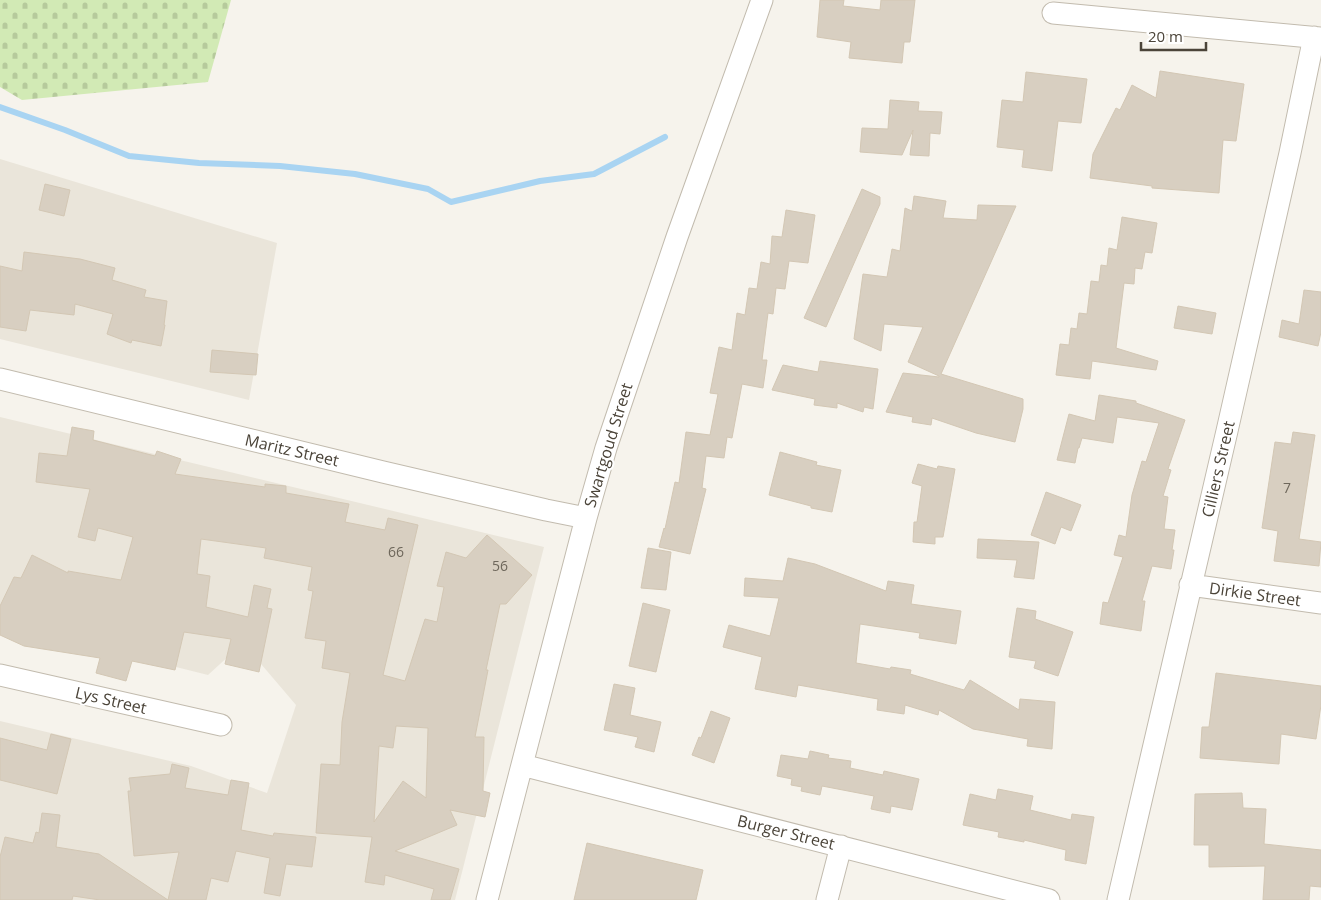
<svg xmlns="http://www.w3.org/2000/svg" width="1321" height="900" font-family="'Open Sans',sans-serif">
<defs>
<pattern id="cemetery-stones" width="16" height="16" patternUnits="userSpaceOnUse" patternTransform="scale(1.25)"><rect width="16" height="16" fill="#d2eab5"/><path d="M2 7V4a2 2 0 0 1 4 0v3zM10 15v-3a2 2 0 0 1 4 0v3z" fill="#b6ca9c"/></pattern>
</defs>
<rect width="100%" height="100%" fill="#f6f3ec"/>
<path fill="#eae5da" d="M0,159l277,84 -28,157 -249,-61z
M0,417l544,130 -89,353h-455v-179l191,45 76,27 29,-88 -53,-62 -35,32 -208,-52z"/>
<path fill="url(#cemetery-stones)" d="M0,0h231l-23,82 -186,18 -22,-13z"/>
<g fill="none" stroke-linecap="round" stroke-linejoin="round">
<path stroke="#a9d4f2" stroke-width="6" d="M0,107l65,23 64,26 70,7 81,3 75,8 73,15 23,13 89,-21 54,-7 71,-37"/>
</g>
<path fill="#d8cfc1" stroke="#d3c7b4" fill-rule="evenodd" d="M820,0h24l-1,6 37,4 1,-10h34l-5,42h-6l-2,21 -53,-5 2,-16 -34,-5z
M1160,71l84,13 -8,57 -13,-1 -4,53 -67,-5v-2l-62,-8 3,-24 23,-46 4,2 12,-25 24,13z
M1026,72l61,7 -6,44 -23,-2 -6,50 -30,-4 2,-17 -27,-3 5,-47 21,2z
M890,100l29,2 -1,9 24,1 -2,22 -10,-1 -1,23 -19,-1 3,-25 -11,25 -42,-3 2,-24 26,1z
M45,184l25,6 -6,26 -25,-6z
M862,189l18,8v7l-54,123 -22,-9z
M914,196l32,5 -3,17 34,2 1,-15 38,1 -75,168 82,25v10l-8,33 -39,-9 -44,-15 -1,7 -19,-3 1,-5 -27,-5 17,-39 36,4v-1l-31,-14 15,-35 -39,-3 -3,27 -27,-12 9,-65 24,3 5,-28 8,2 5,-43 7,3z
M786,210l29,5 -7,48 -19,-2 -4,28 -9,-1 -3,26 -5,-1 -6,47h5l-4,28 -21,-4 -10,54 -5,-1 -3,21 -18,-2 -4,32 4,1 -16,65 -31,-7 5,-19 1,1 10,-47 4,1 7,-51 24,3 8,-41 -8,-1 9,-46 13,3 5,-37 8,2 4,-27 8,1 4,-27 9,2 2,-28 10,1z
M1122,217l35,6 -5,30 -7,-1 -3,17 -7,-1 -1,16 -10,-1 -8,65 42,13 -2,9 -64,-9 -2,18 -34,-4 4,-31 9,1 2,-17 6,1 2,-16 8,1 4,-33 8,1 2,-17 6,1 2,-18 8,2z
M24,252l56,7 35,9 -3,12 34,10 -2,7 23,4 -3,24h1l-4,21 -29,-6 -1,3 -24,-9 6,-20 -38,-10 -1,11 -44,-5 -4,21 -26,-4v-61l22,5z
M1304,290l17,2v40l-3,14 -39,-9 3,-17 17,4z
M1178,306l38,7 -4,21 -38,-6z
M212,350l46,4 -2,21 -46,-3z
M820,361l58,8 -5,40 -9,-2 -1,5 -26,-9v5l-23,-3 1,-6 -43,-9 11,-25 35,7z
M1099,395l37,6v2l49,17 -17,49 3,1 -8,26 5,1 -4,32 11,1 -3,20h2l-3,19 -19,-3 -10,35h3l-4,30 -41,-7 3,-22 5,1 15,-46 -9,-2 5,-20 7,2 6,-42 10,-34 4,1 13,-39 -42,-6 -4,26 -31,-5 -3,10h-1l-3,15 -18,-3 12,-46 26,7z
M72,427l22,4 -1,9 62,16 2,-5 24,8 -6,15 90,13v-3l21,2v7l63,11 -4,18 40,8 3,-12 30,7 -35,150 22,6 20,-62 12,3 7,-35 -7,-1 9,-34 20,6 21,-23 45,40 -26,29h-6l-14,66h2l-13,67h9l-1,54 7,2 -5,24 -35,-7 7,15 -62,26 64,18 -9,31h-19l3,-11 -49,-14 -1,10 -19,-3 7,-45 -56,-4 5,-69 19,1 2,-43 8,-49 -28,-5 4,-27 -21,-3 8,-47 -5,-1 4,-23 -48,-9 2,-10 -65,-9 -4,35 13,2 -4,31 42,10 6,-32 17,4 -4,19 5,1 -13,63 -34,-8 6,-25 -47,-7 -9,38 -43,-9 -6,20 -30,-8 4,-15 -76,-12 -24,-11v-29l14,-29 7,1 11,-23 36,18v-2l53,9 12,-43 -35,-9 -3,13 -17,-4 12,-48 -54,-7 3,-29 28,3zM396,726l32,2 -2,70 -23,-17 -29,41 5,-76 14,2z
M1293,432l22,3 -16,104 22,3 -2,24 -45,-5 4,-30 -16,-3 13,-86 16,2z
M780,452l37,10 -1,3 25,5 -9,42 -21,-4v-2l-42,-11z
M918,464l19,5 1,-3 17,3 -12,68h-8v7l-22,-2 1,-20h3l5,-36 -10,-3z
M1046,492l35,13 -10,26 -10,-4 -6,17 -24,-9z
M978,539l61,3 -5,37 -20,-2 3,-17 -40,-2z
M648,548l23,4 -5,38 -25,-2z
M788,558l27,6 71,27 2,-10 26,4 -3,19 50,7 -5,33 -37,-6 1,-5 -60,-9 -4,39 34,6 1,-2 20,3 -1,4 54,16 6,-10 49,30 1,-11 35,3 -3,47 -25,-3 1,-7 -55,-10 -34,-19 -1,5 -33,-10 -1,9 -27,-4 1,-11 -80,-14 -2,12 -41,-8 7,-32 -39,-10 6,-22 41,11 9,-38 -35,-2 1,-18 38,3z
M643,603l27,7 -14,62 -27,-6z
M1017,608l19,3 -1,8 38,13 -15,44 -24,-8 2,-7 -27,-4z
M1216,673l105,13v19l-5,34 -35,-5 -2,30 -79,-6 2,-31h7z
M614,684l21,4 -5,27 31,7 -7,30 -19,-5 3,-10 -34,-7z
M711,711l19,7 -16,45 -22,-8 7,-18 2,1z
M51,734l20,5 -14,55 -57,-14v-42l47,12z
M810,751l19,4 -1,3 23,3 -1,7 33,7 1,-4 35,8 -7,31 -21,-4 -1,7 -19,-4 3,-13 -52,-10 -2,9 -19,-4 1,-4 -11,-2 1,-6 -15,-3 4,-21 27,4z
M172,764l17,4 -4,20 43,7 3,-15 18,3 -8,47 32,6 1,-3 42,4 -4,30 -26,-3 -6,32 -16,-3 6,-35 -34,-7 -8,31 -17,-4 -5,22h-106l-27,-4 -1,4h-72v-43l5,-20 28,6 3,-11 3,1 3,-20 18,2 -4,32 43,7 69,46 11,-48 -45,4 -6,-65h3l-2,-13 41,-4z
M998,789l35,7 -3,14 41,10 1,-6 22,3 -8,47 -21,-4 1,-10 -42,-10v2l-26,-5 1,-5 -36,-7 7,-31 26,6z
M1242,793l1,15 23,1 -2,35 57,6v37l-11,-1 -1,14h-46l2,-34 -56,1v-22h-15l1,-51z
M587,843l116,27 -7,30h-122z"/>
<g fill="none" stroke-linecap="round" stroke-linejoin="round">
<g stroke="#c2bbae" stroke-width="23">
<path id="street" d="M1053,13l268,25
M0,379l383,93 163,38 40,8
M1190,585l131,18
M0,675l221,50
M522,765l527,135
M487,900l99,-382 20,-70 71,-211 85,-237
M827,900l14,-54
M1118,900l109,-469 63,-278 24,-116"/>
</g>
<use href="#street" stroke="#fff" stroke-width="21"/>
</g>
<g text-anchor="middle" stroke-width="4" stroke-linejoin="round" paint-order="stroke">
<g font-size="14" fill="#6e675b">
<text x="1287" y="493">7</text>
<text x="396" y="557">66</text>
<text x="500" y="571">56</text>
</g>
<g font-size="16" fill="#4b4439" stroke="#fff">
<text transform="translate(608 445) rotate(-73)" y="6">Swartgoud Street</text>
<text transform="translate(292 450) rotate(13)" y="6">Maritz Street</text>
<text transform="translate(1218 469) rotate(-77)" y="6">Cilliers Street</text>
<text transform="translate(1255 594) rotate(8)" y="6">Dirkie Street</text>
<text transform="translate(111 700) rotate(13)" y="6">Lys Street</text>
<text transform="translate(786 832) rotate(14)" y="6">Burger Street</text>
</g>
</g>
<path d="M1141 42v8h65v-8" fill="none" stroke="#4b4439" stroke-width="2.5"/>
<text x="1148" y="42" font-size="15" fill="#4b4439" stroke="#ffffff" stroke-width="4" paint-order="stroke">20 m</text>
</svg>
